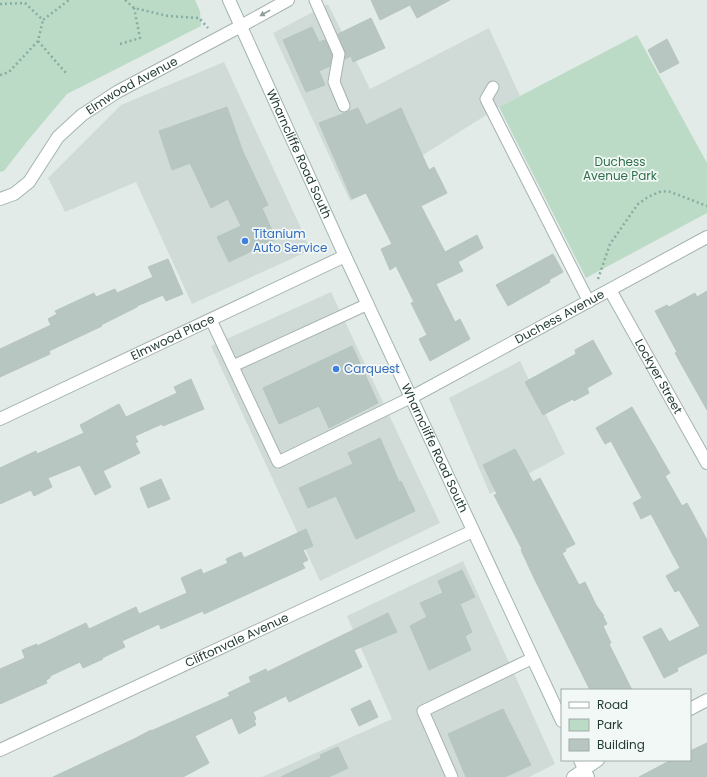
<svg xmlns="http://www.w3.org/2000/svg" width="707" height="777" font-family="Poppins,sans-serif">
<rect width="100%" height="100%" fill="#e2ebe8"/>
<path fill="#d0dbd7" d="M328,4l42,85 119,-61 31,68 -21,11 -149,94 -77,-168z
M224,62l87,188 -119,54 -56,-122 -71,30 -17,-34 73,-73z
M331,292l109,231 -120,58 -109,-235z
M520,361l45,93 -75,40 -41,-96z
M463,561l92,203 -26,13h-267l130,-58 -45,-103z"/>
<path fill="#bcdbc6" d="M0,0h195l5,11 1,15 -134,68 -38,45 -25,32 -4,1z
M637,35l70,128v50l-121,65 -87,-171z"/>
<path fill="#b8c6c1" stroke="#b5c5bf" d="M371,0h79l-33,18 -7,-13 -30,15z
M371,18l14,30 -32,14 -2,-6 -6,3v-8l-7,-17z
M312,27l7,15 6,-2 7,15 -2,11 -11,5 6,14 -19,7 -23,-52z
M667,39l12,24 -19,10 -12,-23z
M227,107l16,45 25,53 -6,3 14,31 -47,23 -12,-25 24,-11 -13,-27 -17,9 -21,-45 -18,7 -13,-39z
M358,108l8,17 35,-17 28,62 5,-3 13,26 -26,13 24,46 32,-17 6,13 -25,14 5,9 -27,13 19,38 5,-3 10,20 -40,22 -11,-22 8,-4 -16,-32 3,-1 -18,-36 -6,4 -9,-21 11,-5 -26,-51 -14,6 -33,-76z
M553,254l10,18 -14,8 1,2 -42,24 -12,-21z
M168,259l15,35 -17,7 -3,-6 -26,11v1l-36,18 1,1 -53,25 1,3 -50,23v-28l51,-24 -3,-6 9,-5 -2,-3 39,-18 2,4 19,-8 2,4 36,-16 -5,-10z
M707,291v119l-32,-57 2,-1 -22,-41 12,-6 2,2 26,-14 2,4z
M593,340l19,34 -25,14 2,5 -15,8 -1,-2 -30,16 -18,-33 51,-28 -1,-4z
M352,346l26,57 -49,25 -10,-22 -40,18 -16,-36z
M191,379l13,30 -41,17 -1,-2 -27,12 3,6 -3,1 5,10 -37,18 8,16 -16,8 -15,-30 -32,13 4,9 -18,9 -3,-6 -31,14v-36l36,-17 1,3 47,-21 -4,-8 39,-21 7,13 51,-24 -3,-6z
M632,407l38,66 -5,3 17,30 5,-3 20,37v113l-30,15 1,3 -14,7 -21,-41 18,-9 8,14 31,-16 -21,-36 -4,2 -9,-16 14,-8 -29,-54 -10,5 -8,-16 9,-5 -30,-55 -1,-2 -6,3 -9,-16z
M380,438l19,44 2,-1 14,30 -59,28 -20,-43 -28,12 -9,-20 54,-24 -5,-11z
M515,449l18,33 7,-4 35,66 -10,5 1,2 -4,2 17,32 6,-3 11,23 8,11h-1l4,8 -4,2 8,17 -2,1 23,46h-42l-55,-110 -14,-30 1,-1 -28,-54 3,-1 -14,-29z
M161,479l9,20 -22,9 -8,-20z
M306,529l7,17 -10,4 5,10 -6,3 3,5 -101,46 -1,-3 -42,18 -2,-5 -37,17 3,6 -23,11 1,1 -20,9 -3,-6 -30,14v2l-4,2 1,3 -47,21v-35l25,-11 -3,-8 15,-6v2l49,-23 3,6 47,-22 3,7 48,-21 -6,-15 20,-9 2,5 25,-11 -2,-4 15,-7 3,6z
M462,570l13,27 -15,7 12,28 -7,4 6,14 -42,20 -19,-44 17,-9 -7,-14 23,-10 -5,-12z
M388,613l9,19 -43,18 8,17 -73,35 -3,-6 -33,16 3,7 -2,1 2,5 -17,9 -7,-16 -37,18 14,27 -26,14h-130l81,-38 17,-9v1l79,-35 -2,-3 23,-11 -2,-5 17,-8 1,3z
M370,700l8,17 -19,9 -8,-17z
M503,709l28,56 -26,12h-39l-18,-43z
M707,743v34h-68l32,-17h19v-9z
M338,747l10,21 -19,9h-48l40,-19 -1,-3z"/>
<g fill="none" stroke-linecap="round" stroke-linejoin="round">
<g stroke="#a5b3af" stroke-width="13">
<path id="service" d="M315,0l24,54 -5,28 10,24
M493,87l-7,12 103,203
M211,320l67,142 134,-65
M233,366l135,-62
M452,777l-29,-66 110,-53"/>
</g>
<g stroke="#a5b3af" stroke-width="14">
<g id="minor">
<path id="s1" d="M0,199l14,-5 15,-12 29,-45 24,-22 35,-23 124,-66"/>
<path id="s2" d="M610,290l97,173"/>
<path id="s3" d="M412,397l295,-160"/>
<path id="s4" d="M0,419l345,-163"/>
<path d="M690,709l17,-9"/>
<path id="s5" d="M0,750l473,-219"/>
<path d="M573,777l25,-17"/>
</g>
</g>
<g stroke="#a5b3af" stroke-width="14">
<path id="tertiary" d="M241,26l47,-26"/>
</g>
<g stroke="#a1b6b0" stroke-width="14">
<g id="secondary">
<path id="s6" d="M229,0l116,256 217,465"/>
<path d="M580,760l8,17"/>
</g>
</g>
<path stroke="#84ada3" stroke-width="2.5" stroke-dasharray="2 3" stroke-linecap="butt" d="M125,0l9,8 34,8 31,2 9,10
M0,4l25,-1 18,17 26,-20
M38,41l28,32
M120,44l20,-6 -6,-30
M0,75l9,-3 29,-31 5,-21
M598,279l12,-35 28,-40 10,-7 11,-5 9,-1 39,15"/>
<use href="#service" stroke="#fff" stroke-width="11"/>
<use href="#minor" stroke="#fff" stroke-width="12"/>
<use href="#tertiary" stroke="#fff" stroke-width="12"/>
<use href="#secondary" stroke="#fff" stroke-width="12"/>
</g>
<defs><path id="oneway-solid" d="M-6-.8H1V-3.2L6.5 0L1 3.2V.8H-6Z"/></defs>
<use fill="#919d9a" href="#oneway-solid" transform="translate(265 13) rotate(151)"/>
<g fill="#3f7fe0" stroke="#f2f8f6" stroke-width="1.5">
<circle cx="245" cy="241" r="4"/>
<circle cx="336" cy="369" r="4"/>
</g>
<g text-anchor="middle" stroke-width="3.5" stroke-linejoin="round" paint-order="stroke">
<g font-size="12" fill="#233b36" stroke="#f2f8f6">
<text dy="4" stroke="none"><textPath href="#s1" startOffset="178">Elmwood Avenue</textPath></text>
<text dy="4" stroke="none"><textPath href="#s6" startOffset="169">Wharncliffe Road South</textPath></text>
<text dy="4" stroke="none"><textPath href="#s3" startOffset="168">Duchess Avenue</textPath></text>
<text dy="4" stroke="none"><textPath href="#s4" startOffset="191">Elmwood Place</textPath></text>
<text dy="4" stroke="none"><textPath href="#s2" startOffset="99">Lockyer Street</textPath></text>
<text dy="4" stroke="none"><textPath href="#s6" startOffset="493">Wharncliffe Road South</textPath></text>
<text dy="4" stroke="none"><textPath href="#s5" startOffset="261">Cliftonvale Avenue</textPath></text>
</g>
<g font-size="12" fill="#30704c" stroke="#f2f8f6">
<text x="620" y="166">Duchess<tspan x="620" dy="14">Avenue Park</tspan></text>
</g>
<g font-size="12" fill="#366cbe" stroke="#f2f8f6" text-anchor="start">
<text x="253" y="238">Titanium<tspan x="253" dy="14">Auto Service</tspan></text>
<text x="344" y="373">Carquest</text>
</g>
</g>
<rect x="561" y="689" width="130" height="72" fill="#f2f8f6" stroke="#9faca9"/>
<rect x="569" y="702" width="20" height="6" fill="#ffffff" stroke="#9faca9"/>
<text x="597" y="709" font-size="12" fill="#233b36">Road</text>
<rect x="569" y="719" width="20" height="12" fill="#bcdbc6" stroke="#9faca9"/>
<text x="597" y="729" font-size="12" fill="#233b36">Park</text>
<rect x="569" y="739" width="20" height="12" fill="#b8c6c1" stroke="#9faca9"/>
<text x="597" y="749" font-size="12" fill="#233b36">Building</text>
</svg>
